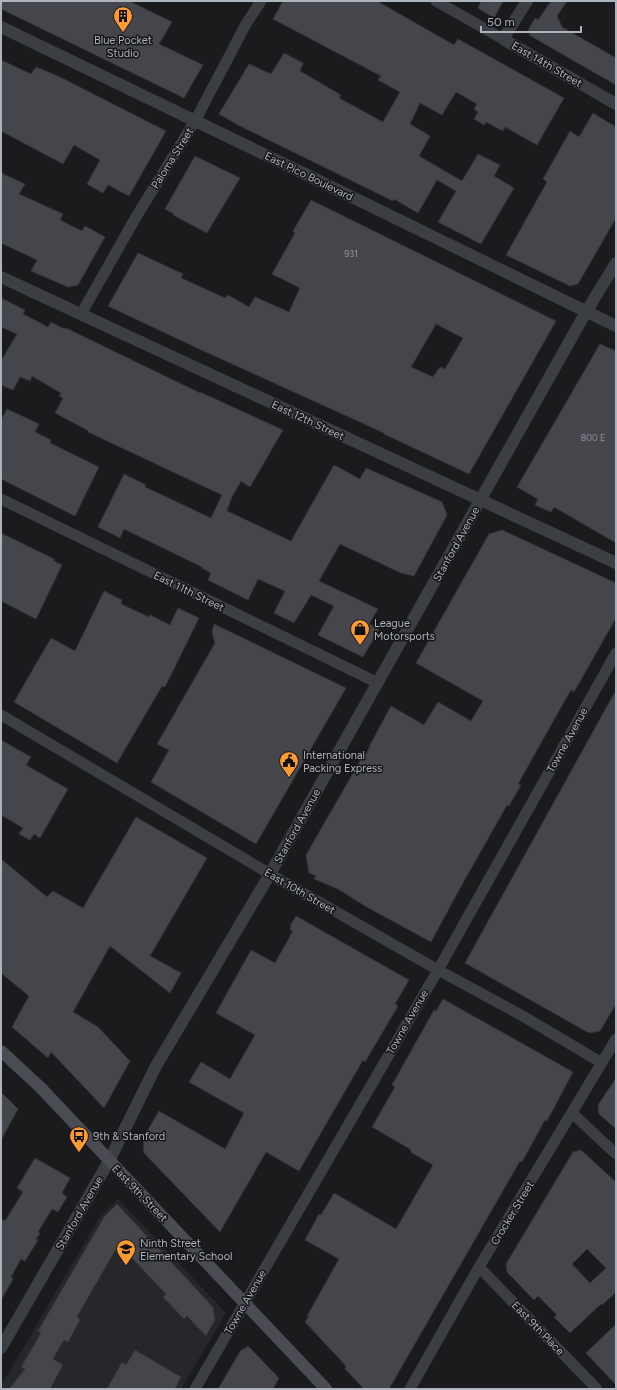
<svg xmlns="http://www.w3.org/2000/svg" width="617" height="1390" font-family="Figtree,sans-serif">
<rect width="100%" height="100%" fill="#1b1b1d"/>
<path fill="#26272b" d="M118,1199l108,114 -45,76h-180v-3l98,-168z"/>
<path fill="#45464b" stroke="#34353a" fill-rule="evenodd" d="M1,1h128l43,21 -13,22 44,21 -19,33 -183,-89z
M283,1h94l77,44 4,-6 106,59 -27,47 -32,-18 -2,4 -17,-9 -2,3 -10,-6 4,-7 -4,-3 3,-5 -21,-12 -14,23 -22,-12 -10,21 20,12 -11,20 43,25 16,-27 22,11 -6,11 20,12 -33,56 -43,-22 18,-31 -19,-11 -19,33 -24,-14 -1,2 -153,-75 -21,-12 30,-50 22,10 13,-21 19,10 -3,8 41,24 -2,3 44,24 17,-30 -22,-12 3,-4 -108,-57z
M481,1h22l-9,17 -16,-10z
M551,1h16l-10,15 5,11 54,31v27l-87,-50 2,-4 -3,-1 7,-12 3,2z
M1,60l30,14 5,-7 22,9 108,55 -37,65 -21,-11 -5,8 -16,-9 13,-24 -26,-15 -11,19 -62,-33z
M593,113l23,14v91l-38,66 -8,2 -64,-31 41,-73 -4,-3 27,-48 9,6z
M195,156l45,22 -33,55 -34,-18 1,-1 -9,-5z
M1,173l24,11 -6,10 44,20 -3,6 22,11 3,-5 20,11 -27,48 -10,2 -37,-16 6,-11 -36,-17z
M311,200l245,121 -87,153 -85,-40v-1l-187,-85 -89,-42 30,-53 45,21 -2,4 44,20 3,-3 21,12 6,-10 34,15 11,-24 -28,-14 23,-41 -2,-2zM436,324l27,14 -18,31 -5,-2 -7,10 -22,-10z
M1,298l24,12 -2,4 25,13 3,-5 11,6 6,1 132,64v-1l83,38 -33,57 -9,-6 -10,18 -4,12 64,30 43,-76 26,14 6,-11 76,34 5,13 -33,61 -13,-3 -61,-29 -21,37 59,28 -9,15 10,5 -16,28 -45,-22 16,-29 -23,-11 -17,28 -20,-10 11,-22 -27,-12 -10,21 -40,-20 3,-7 -9,-5v-1l-78,-38 -4,9 -22,-11 26,-53 22,11 -1,2 66,31 11,-23 -134,-63 1,-1 -34,-18 8,-15 -4,-2 2,-3 -29,-17 -2,5 -10,-4 -7,13 -12,-5v-24l16,-27 -16,-7z
M600,344l16,7v192l-62,-36 -3,5 -16,-7 3,-6 -21,-12z
M7,409l32,15 -4,8 16,8 -1,3 49,24 -24,49 -74,-37v-59z
M502,530l114,53v35l-42,74 -3,-2 -7,12 -46,82 3,1 -12,21 -2,-1 -48,85 -28,52 -66,-36 -27,-17 -24,-10 2,-3 -7,-3 -3,-18 58,-101 3,-1 3,-8 21,-39 33,19 14,-23 33,19 12,-20 -67,-38 73,-129z
M1,533l53,26v2l8,4 -26,54 -35,-18z
M104,591l18,9 -1,4 28,13 1,-2 20,10 8,-17 21,10 -34,69 -3,-1 -45,77 -103,-61 37,-64 24,13z
M214,624l132,64 -90,156 -105,-62 18,-32 -12,-6 58,-101 -3,-11z
M616,690v314l-16,27 -11,2 -124,-70z
M1,740l30,17 -5,8 42,24 -28,49 -6,-4 -4,6 -11,-6 4,-6 -22,-13z
M136,817l71,41 -57,98 31,17 -11,20 -60,-47 -37,66 25,15 32,34 -26,47 -53,-56 -3,6 -36,-31 17,-31 -28,-23v-114l46,38 6,-6 30,17z
M296,916l113,64 -14,24 3,2 -33,56 -2,-2 -64,111 -33,-19 -46,80 -76,-79 -1,-15 16,-27 66,38 19,-36 -55,-31 12,-20 29,17 25,-44 -39,-22 35,-63 24,13 18,-32 -3,-1 1,-3 -1,-1z
M443,999l130,73 -26,49 -2,-1 -23,42 -2,-1 -131,228h-25l-19,-20 1,-3 -41,-44 4,-6h-2l32,-57 -34,-19 14,-26 2,1 13,-22 62,36 37,-64 -21,-12 -2,-4 -38,-22 23,-40 -3,-2 42,-75 2,1z
M616,1078v51l-17,-15 -1,-9z
M1,1092l17,17 -17,31z
M581,1150l35,32v110l-14,13 -1,-1 -31,29 -16,-16 3,-2 -19,-19 -4,4 -27,-28 -1,-8 67,-112zM587,1249l19,19 -16,15 -18,-19z
M35,1158l35,20 -8,15 5,4 -9,15 -6,-3 -14,23 2,1 -4,6 2,1 -13,21 -4,-2 -10,18 2,2 -12,21v-81l4,2 18,-29 -6,-4z
M117,1204l96,103 2,13 -9,16 -19,-20 -3,3 -21,-22 3,-3 -37,-39 -4,4 -9,-10 -39,68 3,3 -12,22 -4,-2 -11,19 10,6 -13,24h-41l16,-20 -4,-2 20,-34 -3,-2 66,-114z
M616,1324v61l-30,-32z
M248,1346l31,32 -6,11h-55l23,-39 3,-1z
M135,1350l46,27 -6,12h-68l15,-27 4,3z"/>
<g fill="none" stroke-linecap="round" stroke-linejoin="round">
<path stroke="#3b3e43" stroke-width="11" d="M436,1l67,38
M81,314l55,-97 59,-96 51,-97 15,-23
M1,499l377,184
M1,715l269,159 168,96 83,45 81,48
M572,1113l44,41
M479,1267l118,122
M195,1389l243,-419 178,-317
M410,1389l69,-122 137,-228"/>
<path stroke="#3b3e43" stroke-width="12" d="M527,1l-24,38 113,65
M1,27l302,146 313,153
M1,277l615,286
M1,1348l108,-187 47,-95 114,-192 316,-562 30,-49"/>
<path stroke="#494d53" stroke-width="12" d="M1,1051l39,36 286,302"/>
</g>
<defs>
<g id="building-pin" transform="scale(1)"><path d="M0 17L-7.5 6A9.5 9.5 0 1 1 7.5 6Z" fill="#ff9931" stroke="#161619"/><path d="M-4-6H4V6H1V3H-1V6H-4ZM-2.5-4.3h1.7v1.8h-1.7ZM.8-4.3h1.7v1.8H.8ZM-2.5-1h1.7V.8h-1.7ZM.8-1h1.7V.8H.8Z" fill="#111"/></g>
<g id="shop-pin" transform="scale(1)"><path d="M0 17L-7.5 6A9.5 9.5 0 1 1 7.5 6Z" fill="#ff9931" stroke="#161619"/><path d="M-5-2.5h2.3a2.7 3.5 0 0 1 5.4 0H5L5.5 6h-11ZM-1.5-2.5h3a1.5 2.3 0 0 0-3 0Z" fill="#111"/></g>
<g id="civic-pin" transform="scale(1)"><path d="M0 17L-7.5 6A9.5 9.5 0 1 1 7.5 6Z" fill="#ff9931" stroke="#161619"/><path d="M-.6-6.5H3V-4.5H.6V-3L4-1V1h2V6H-6V1h2V-1L-.6-3ZM-1.2 2.5V6h2.4V2.5Z" fill="#111"/></g>
<g id="bus-pin" transform="scale(1)"><path d="M0 17L-7.5 6A9.5 9.5 0 1 1 7.5 6Z" fill="#ff9931" stroke="#161619"/><path d="M-5-6H5V4H4V6H2V4H-2V6H-4V4H-5ZM-3.5-4V0h7V-4ZM-3.5 1.2v1.5H-2V1.2ZM2 1.2v1.5H3.5V1.2Z" fill="#111"/></g>
<g id="school-pin" transform="scale(1)"><path d="M0 17L-7.5 6A9.5 9.5 0 1 1 7.5 6Z" fill="#ff9931" stroke="#161619"/><path d="M0-5L7-2L0 1L-7-2ZM-4 1L0 2.5L4 1V4Q0 6-4 4Z" fill="#111"/></g>
</defs>
<g fill-rule="evenodd">
<use href="#building-pin" x="123" y="16"/>
<use href="#shop-pin" x="360" y="629"/>
<use href="#civic-pin" x="289" y="761"/>
<use href="#bus-pin" x="79" y="1136"/>
<use href="#school-pin" x="126" y="1249"/>
</g>
<g text-anchor="middle" stroke-width="3" stroke-linejoin="round" paint-order="stroke">
<g font-size="9" fill="#9298a1">
<text x="351" y="257">931</text>
<text x="593" y="441">800 E</text>
</g>
<g font-size="11" fill="#acb4be" stroke="#161619" text-anchor="start">
<text x="123" y="44" text-anchor="middle">Blue Pocket<tspan x="123" dy="13">Studio</tspan></text>
<text x="374" y="627">League<tspan x="374" dy="13">Motorsports</tspan></text>
<text x="303" y="759">International<tspan x="303" dy="13">Packing Express</tspan></text>
<text x="93" y="1140">9th &amp; Stanford</text>
<text x="140" y="1247">Ninth Street<tspan x="140" dy="13">Elementary School</tspan></text>
</g>
<g font-size="11" fill="#acb4be" stroke="#161619">
<text transform="translate(547 64) rotate(30)" y="4">East 14th Street</text>
<text transform="translate(172 158) rotate(-58)" y="4">Paloma Street</text>
<text transform="translate(309 176) rotate(26)" y="4">East Pico Boulevard</text>
<text transform="translate(308 420) rotate(25)" y="4">East 12th Street</text>
<text transform="translate(456 544) rotate(-61)" y="4">Stanford Avenue</text>
<text transform="translate(189 591) rotate(26)" y="4">East 11th Street</text>
<text transform="translate(567 740) rotate(-61)" y="4">Towne Avenue</text>
<text transform="translate(297 826) rotate(-61)" y="4">Stanford Avenue</text>
<text transform="translate(300 891) rotate(30)" y="4">East 10th Street</text>
<text transform="translate(407 1022) rotate(-60)" y="4">Towne Avenue</text>
<text transform="translate(140 1193) rotate(46)" y="4">East 9th Street</text>
<text transform="translate(79 1213) rotate(-60)" y="4">Stanford Avenue</text>
<text transform="translate(512 1213) rotate(-59)" y="4">Crocker Street</text>
<text transform="translate(245 1302) rotate(-60)" y="4">Towne Avenue</text>
<text transform="translate(538 1328) rotate(46)" y="4">East 9th Place</text>
</g>
</g>
<rect width="617" height="1390" fill="none" stroke="#acb4be" stroke-width="4"/>
<path d="M481 26v6h100v-6" fill="none" stroke="#acb4be" stroke-width="2"/>
<text x="487" y="26" font-size="12" fill="#acb4be" stroke="#161619" stroke-width="3" paint-order="stroke">50 m</text>
</svg>
